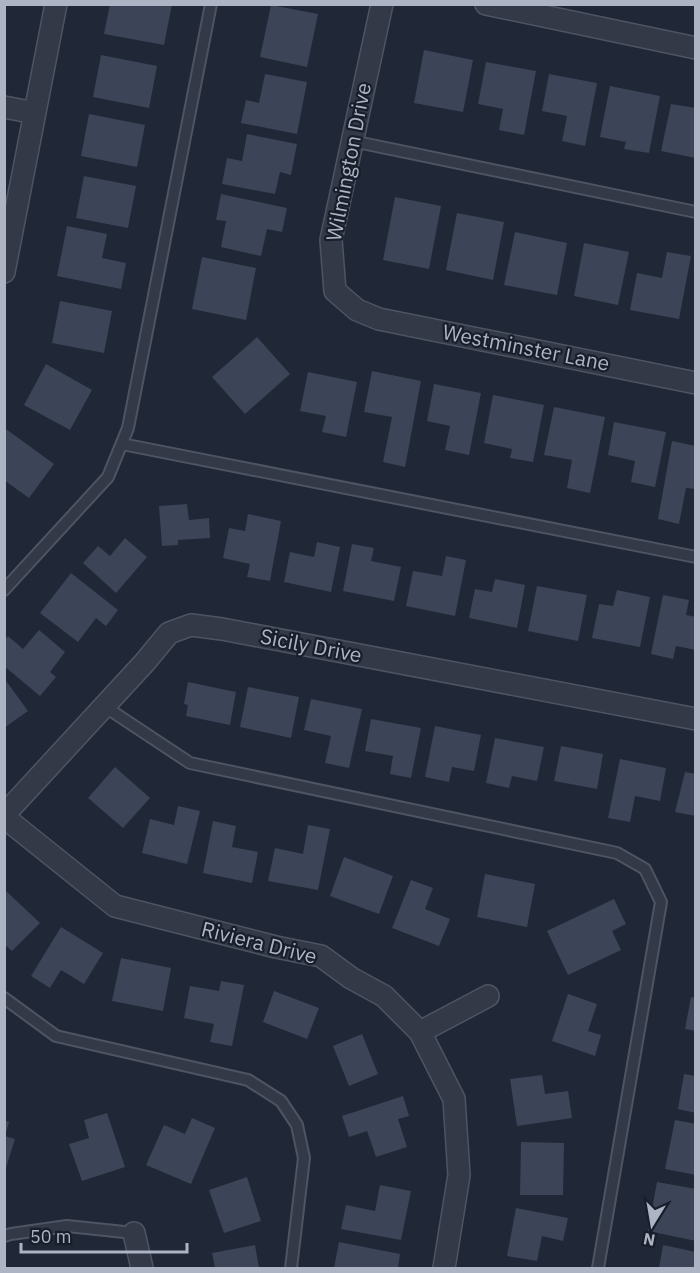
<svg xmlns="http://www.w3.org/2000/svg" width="700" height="1273" font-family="'IBM Plex Sans',sans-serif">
<rect width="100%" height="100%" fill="#202736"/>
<path fill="#3c4457" d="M110,4h62l-8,41 -60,-11z
M271,5l47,9 -11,53 -47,-10z
M424,50l49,10 -10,52 -49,-9z
M101,55l56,11 -8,42 -56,-11z
M486,62l50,9 -12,64 -25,-5 4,-21 -25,-5z
M265,74l42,8 -10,52 -56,-11 5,-23 13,3z
M549,74l48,9 -12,63 -23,-5 5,-25 -25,-5z
M610,86l50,10 -11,57 -25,-4 2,-7 -26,-5z
M671,104l25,4v50l-35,-7z
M89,114l56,11 -8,42 -56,-11z
M247,134l50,10 -6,31 -11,-3 -5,22 -53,-10 5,-26 15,3z
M84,176l52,10 -8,42 -52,-10z
M221,194l66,14 -5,24 -15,-3 -6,27 -40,-9 5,-26 -10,-1z
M395,197l46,9 -12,63 -46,-9z
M457,213l47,9 -11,58 -47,-10z
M67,226l40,8 -5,24 24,5 -5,26 -64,-13z
M515,232l52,11 -10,52 -53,-10z
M584,243l45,9 -11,53 -44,-9z
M667,252l24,4 -12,63 -49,-9 7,-37 25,5z
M202,257l54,11 -10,52 -54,-11z
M60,301l52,10 -8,42 -52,-10z
M257,337l33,37 -45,40 -33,-37z
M46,364l46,26 -22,40 -46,-25z
M372,371l49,10 -16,86 -22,-5 9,-45 -28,-5z
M308,372l49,10 -11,55 -24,-5 4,-16 -26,-5z
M434,384l47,9 -12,62 -24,-5 5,-24 -23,-5z
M493,395l51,10 -11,57 -23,-4 2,-9 -28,-6z
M554,407l51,10 -15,76 -23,-5 5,-28 -28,-5z
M614,422l52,10 -11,55 -24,-5 4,-21 -27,-6z
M6,429l48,35 -25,34 -25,-18v-49z
M672,441l24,5v43l-10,-1 -7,36 -21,-5z
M187,504l2,16 20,-2 1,20 -32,2v5l-16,1 -3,-40z
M248,514l33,7 -11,60 -23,-4 3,-13 -27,-6 6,-30 16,3z
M125,538l22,19 -31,36 -33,-30 15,-17 12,10z
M317,542l23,5 -9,45 -47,-10 6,-30 24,5z
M352,544l22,4 -3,13 30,6 -7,34 -51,-10z
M446,556l20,4 -11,56 -49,-10 7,-35 29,5z
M71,573l47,37 -12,16 -10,-8 -18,24 -38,-29z
M495,579l30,6 -8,43 -48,-10 6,-29 17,3z
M537,586l50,9 -9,46 -50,-10z
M617,590l33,7 -10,50 -48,-9 7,-34 14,2z
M663,595l26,5 -3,15 10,2v33l-20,-4 -3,13 -22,-5z
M39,630l26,22 -15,20 6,5 -16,19 -36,-30v-26l4,-4 15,13z
M4,678l24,33 -24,17z
M188,682l48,10 -6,33 -44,-9 2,-11 -4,-1z
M248,687l51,10 -8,41 -51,-11z
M311,699l51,10 -13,59 -24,-5 6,-27 -27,-6z
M371,719l50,9 -10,50 -21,-4 3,-18 -28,-5z
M435,726l46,9 -7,36 -22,-4 -3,15 -24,-5z
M495,738l49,9 -7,34 -25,-5 -3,12 -23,-5z
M561,746l42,8 -6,35 -43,-8z
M620,759l46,9 -6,33 -25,-5 -5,26 -22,-4z
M115,767l35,31 -27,30 -35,-30z
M685,772l11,2v42l-21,-4z
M178,806l22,5 -13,53 -45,-11 8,-34 24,6z
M213,821l23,5 -4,21 26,5 -6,31 -49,-10z
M308,825l22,4 -12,61 -50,-9 7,-33 28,6z
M344,857l49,19 -14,38 -49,-18z
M485,874l50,10 -8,43 -50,-10z
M411,880l22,8 -8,21 25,10 -11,27 -47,-18z
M4,889l36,34 -28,28 -8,-7z
M614,899l12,25 -14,7 9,19 -53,25 -21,-44z
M61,927l42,26 -19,31 -23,-14 -11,18 -19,-12z
M121,958l50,10 -8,43 -51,-10z
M221,981l23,4 -12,61 -22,-4 4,-18 -30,-6 6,-32 29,5z
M274,991l45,17 -12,31 -44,-17z
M568,994l29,10 -9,27 13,4 -6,21 -43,-15z
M691,997l5,1v33l-11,-2z
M362,1034l16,40 -29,12 -16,-40z
M684,1074l12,2v37l-18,-4z
M542,1075l3,19 23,-3 4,27 -55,8 -7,-47z
M403,1096l6,20 -11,3 9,28 -31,10 -9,-26 -18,6 -7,-21z
M107,1113l18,54 -43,14 -13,-37 20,-6 -5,-18z
M192,1118l23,10 -24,56 -45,-19 18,-40 21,9z
M4,1120l5,2 -4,14 10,3 -10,32z
M675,1120l21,4v51l-31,-6z
M521,1142l43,1 -1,52h-43z
M247,1177l14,44 -37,12 -15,-43z
M657,1182l39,7v52l-48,-10z
M380,1185l31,6 -10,49 -60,-11 5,-24 29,6z
M516,1208l52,10 -5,23 -21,-5 -5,25 -30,-5z
M339,1242l61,12 -2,14h-64z
M255,1245l4,23h-44l-3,-15z
M663,1245l33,7v16h-37z"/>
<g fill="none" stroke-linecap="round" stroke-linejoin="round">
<g stroke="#4e5462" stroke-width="14">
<path id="service" d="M352,141l344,71
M122,444l574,113
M4,590l104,-113 20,-49 83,-424
M104,706l86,57 427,90 28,16 16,33 -63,366
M4,998l52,38 192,44 33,21 16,24 7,33 -13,110
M4,1236l7,-2 56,-8 67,7"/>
</g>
<g stroke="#4e5462" stroke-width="24">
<path id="minor" d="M382,4l-51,236 4,51 22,19 22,9 317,64
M486,4l210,44
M4,107l31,6
M4,272l52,-268
M4,815l141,-153 24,-29 22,-8 31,4 474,90
M4,817l111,89 161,41 45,9 30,22 33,18 36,36 34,67 5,76 -15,93
M420,1032l68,-36
M134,1233l8,35"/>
</g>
<use href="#service" stroke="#333947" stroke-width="10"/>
<use href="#minor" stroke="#333947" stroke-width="21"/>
</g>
<g text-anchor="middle" stroke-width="4.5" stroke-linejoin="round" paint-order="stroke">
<g font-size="21" fill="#adb4c4" stroke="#191e2b">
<text transform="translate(349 162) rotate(-79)" y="7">Wilmington Drive</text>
<text transform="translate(526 348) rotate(11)" y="7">Westminster Lane</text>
<text transform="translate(311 646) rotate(11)" y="7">Sicily Drive</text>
<text transform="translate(259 943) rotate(14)" y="7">Riviera Drive</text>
</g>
</g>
<rect width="700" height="1273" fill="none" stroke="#adb4c4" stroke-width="12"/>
<g transform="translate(652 1225) rotate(191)" stroke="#191e2b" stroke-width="4.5" paint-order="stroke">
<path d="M0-4.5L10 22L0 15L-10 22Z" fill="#adb4c4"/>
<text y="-9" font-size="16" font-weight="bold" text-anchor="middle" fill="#adb4c4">N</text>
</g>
<path d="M21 1243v9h166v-9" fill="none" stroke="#adb4c4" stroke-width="3"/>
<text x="30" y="1243" font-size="18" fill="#adb4c4" stroke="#191e2b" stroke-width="4.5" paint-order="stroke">50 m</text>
</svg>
